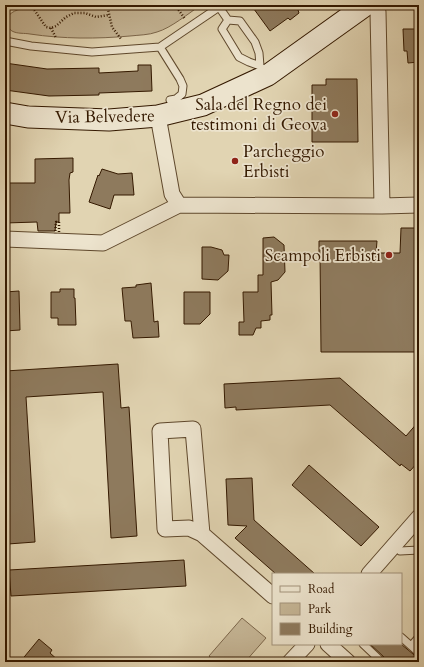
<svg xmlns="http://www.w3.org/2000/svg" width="424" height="667" font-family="Cardo,serif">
<rect width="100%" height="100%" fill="#e1d4b2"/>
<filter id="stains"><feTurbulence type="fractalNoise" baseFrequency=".005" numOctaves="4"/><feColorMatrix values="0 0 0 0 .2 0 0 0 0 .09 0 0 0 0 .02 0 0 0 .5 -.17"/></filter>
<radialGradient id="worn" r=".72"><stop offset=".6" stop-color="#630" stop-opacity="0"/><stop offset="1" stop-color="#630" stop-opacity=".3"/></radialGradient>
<path fill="#c4b494" stroke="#7c664a" d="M40,5h161c-12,8 -30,23 -44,27 -8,3 -18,3 -27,4 -33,3 -67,3 -100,-2 -5,-1 -13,0 -18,-3 -2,-1 -3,-3 -4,-4 -8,-18 22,-20 32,-22z
M242,618l24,20 -21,24h-29l-7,-6z"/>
<path fill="#8e7a5d" stroke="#341900" d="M251,5h54l-7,5 1,3 -9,7 -2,-2 -18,13z
M403,29h16v33l-11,1 -1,-12h-3z
M5,63l42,6 52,-1v5l39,-2v-6h13l1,26 -53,2v2l-50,1 -44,-6z
M326,79h31l1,63h-46v-57h14z
M73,158v14l-3,1 -1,7 1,33h-11v9h-3l-1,9h-17l-1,-9 -32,1v-40h30v-24z
M102,169l16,5 14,-1 2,22h-20l-4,14 -21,-7 9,-27 1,1z
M401,228h18v124h-98l-1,-99h-1v-12h58l-1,12h24z
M274,237l10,8 1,27 -7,8 -7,2 1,33h-2v5l-9,1v7h-5l-3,7h-14v-13h5l-1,-30h15v-17h5v-37z
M202,247h9l11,3 2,5h5l-1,16 -10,9 -16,-1z
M151,283l3,39 4,-1 1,16 -26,1 -2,-17h-6l-3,-33 14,-1v-2z
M60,289h14v9h1l1,27h-18v-7h-7v-26h9z
M19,291l1,39 -15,1v-39z
M184,292h26v22l-10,10h-16z
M118,364l3,44 8,-1 8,129 -26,2 -8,-146 -77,5 9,145 -27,2 -3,-44v-129z
M340,378l66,58 13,-15v40l-9,10 -9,-7 -1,2 -70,-61 -94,5v-3l-11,1 -1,-24z
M309,465l70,62 -18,19 -69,-61z
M252,478l2,42 61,54h-39l-41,-36 12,-12 -19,-1 -2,-46z
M184,560l2,26 -175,10 -2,-26z
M39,639l13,11 -2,3 10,9h-40z
M370,644h31l18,15v3h-32l-2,-4z"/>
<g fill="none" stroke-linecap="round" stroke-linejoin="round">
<g stroke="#5f482c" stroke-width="9">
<path id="lane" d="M219,7l9,13 -6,9 17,28 10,5 11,4 6,7
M228,20l12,1 15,21 4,11 1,13
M5,41l26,5 61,6 68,-5 62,-42
M160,47l20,32 3,7 -1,8 -6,5 -6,1
M395,545l5,6 19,-1
M401,637l18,16
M363,644l19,18
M411,646l8,-9"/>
</g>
<g stroke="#5f482c" stroke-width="17">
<path id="street" d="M376,5l2,7 4,194
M158,116l14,78 7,11 203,1 37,-1
M5,239l98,4 76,-38
M202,534l-9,-105 -33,2 5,98 24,-1 13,6 71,62
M369,574l50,-57
M328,644l20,18
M290,662l17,-18"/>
</g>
<g stroke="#341900" stroke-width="23">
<path id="secondary" d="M5,113l23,4 81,3 49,-4 45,-11 65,-30 98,-70"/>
</g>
<path stroke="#341900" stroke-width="2.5" stroke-dasharray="1 2" stroke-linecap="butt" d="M31,5l15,22 5,1 5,-2 10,-9 8,-4h11l11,4 13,-2
M107,5l5,22 9,12
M175,5l10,14
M51,28l5,10
M56,222h3v13h-4z"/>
<use href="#lane" stroke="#ece3cd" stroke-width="7"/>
<use href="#street" stroke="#ece3cd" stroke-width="15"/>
<use href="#secondary" stroke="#ece3cd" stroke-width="21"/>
</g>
<g fill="#8f2418" stroke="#ece3cd" stroke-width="1.5">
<circle cx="335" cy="114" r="4"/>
<circle cx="235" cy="161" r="4"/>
<circle cx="389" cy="255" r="4"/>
</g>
<g text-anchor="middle" stroke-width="3.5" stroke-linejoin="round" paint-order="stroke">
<g font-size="17" fill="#341900" stroke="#ece3cd" text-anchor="end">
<text x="327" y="110">Sala del Regno dei<tspan x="327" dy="20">testimoni di Geova</tspan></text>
<text x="243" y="157" text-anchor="start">Parcheggio<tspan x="243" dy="20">Erbisti</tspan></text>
<text x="381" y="261">Scampoli Erbisti</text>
</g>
<g font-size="17" fill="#341900" stroke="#ece3cd">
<text transform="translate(105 116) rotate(-1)" y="6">Via Belvedere</text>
</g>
</g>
<rect width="424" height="667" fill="none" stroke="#e1d4b2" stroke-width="20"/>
<rect x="6" y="6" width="412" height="655" fill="none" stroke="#341900" stroke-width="2"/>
<rect x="10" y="10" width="404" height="647" fill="none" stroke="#341900"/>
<rect x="272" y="573" width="130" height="72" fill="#ece3cd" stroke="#a2927b"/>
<rect x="280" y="586" width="20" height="6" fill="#ece3cd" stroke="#a2927b"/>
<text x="308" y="593" font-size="12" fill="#341900">Road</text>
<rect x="280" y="603" width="20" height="12" fill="#c4b494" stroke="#a2927b"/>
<text x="308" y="613" font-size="12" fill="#341900">Park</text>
<rect x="280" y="623" width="20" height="12" fill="#8e7a5d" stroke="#a2927b"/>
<text x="308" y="633" font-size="12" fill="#341900">Building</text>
<rect width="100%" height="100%" filter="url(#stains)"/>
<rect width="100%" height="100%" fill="url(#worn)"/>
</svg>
